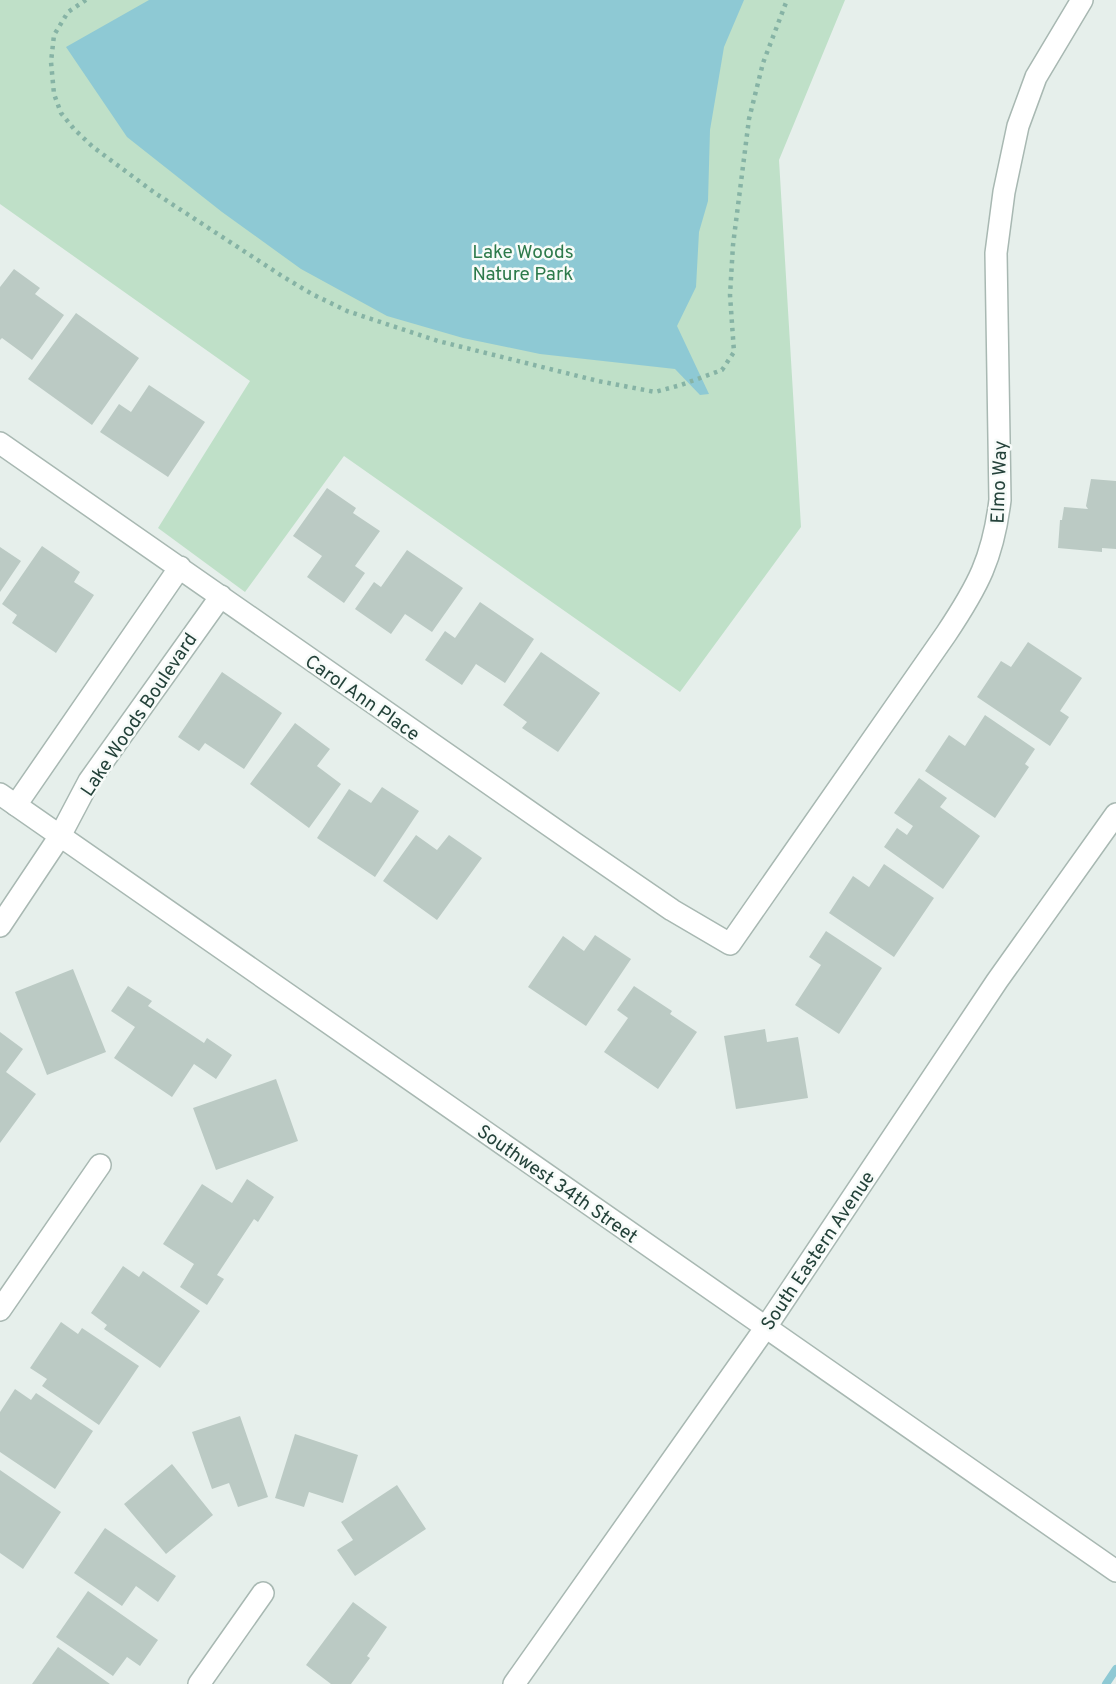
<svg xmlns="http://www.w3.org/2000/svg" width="1116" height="1684" font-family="Overpass,sans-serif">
<rect width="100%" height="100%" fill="#e6efeb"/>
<path fill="#bfe0c8" d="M0,0h845l-66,160 22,367 -121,165 -336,-236 -99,136 -87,-64 92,-147 -250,-177z"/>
<path fill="#8ec9d4" d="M149,0h595l-20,47 -14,83 -2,71 -9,31 -3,55 -19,39 32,68 -9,1 -25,-26 -135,-15 -77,-16 -76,-22 -86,-47 -79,-57 -95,-75 -61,-90z"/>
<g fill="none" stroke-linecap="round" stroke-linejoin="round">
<path stroke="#8ec9d4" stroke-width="8" d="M1106,1684l10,-15"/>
</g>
<path fill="#bbcac4" d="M14,269l26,19 -5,6 29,21 -32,45 -30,-22 -2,2v-53z
M76,313l63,45 -47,67 -64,-46z
M149,385l56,37 -37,55 -68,-45 19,-28 12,8z
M1091,479l25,2v68l-14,-1v4l-44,-4 2,-28h2l2,-13 24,2 -2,-3z
M327,488l29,20 -3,5 27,18 -25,35 10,7 -21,30 -37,-26 15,-21 -29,-20z
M42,546l38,26 -6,10 20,13 -38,58 -44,-30 5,-8 -15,-11z
M0,547l21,14 -21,31z
M407,550l56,38 -31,44 -27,-18 -14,20 -36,-25 19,-27 7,5z
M480,602l54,37 -29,44 -29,-19 -14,21 -37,-25 20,-29 10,7z
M1028,642l54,36 -22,33 9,6 -19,29 -73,-49 24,-36 10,6z
M541,652l59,41 -42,59 -36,-24 5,-6 -24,-17z
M222,672l60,41 -38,56 -39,-26 -6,8 -21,-14z
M985,715l50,34 -10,15 4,3 -34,51 -70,-47 24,-36 16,11z
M295,723l35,26 -13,17 24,18 -32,44 -59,-44z
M919,778l28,20 -7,9 40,29 -37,53 -59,-42 13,-19 10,7 6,-9 -19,-13z
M382,787l37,24 -44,66 -58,-39 32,-49 22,14z
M416,835l21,15 12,-15 33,23 -45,62 -54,-39z
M884,864l50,34 -40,59 -65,-44 24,-37 16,11z
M826,931l56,37 -43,66 -44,-29 26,-40 -12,-8z
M595,935l36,24 -45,67 -58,-39 35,-51 21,15z
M73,969l33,83 -59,23 -32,-83z
M128,986l24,15 -4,5 56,37 3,-5 25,17 -16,24 -22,-15 -22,33 -58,-39 21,-31 -24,-16z
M634,986l38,25 -2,3 27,18 -39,57 -54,-37 24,-34 -11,-8z
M765,1029l2,13 31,-5 10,61 -72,11 -12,-73z
M0,1032l23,17 -17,23 30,22 -36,49z
M276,1079l22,62 -82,29 -23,-62z
M247,1179l27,18 -16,25 -4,-3 -37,56 7,4 -17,26 -27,-18 14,-23 -31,-20 39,-60 30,19z
M123,1266l16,11 4,-6 57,40 -40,57 -56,-39 3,-4 -16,-12z
M61,1322l17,12 4,-6 57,38 -40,59 -57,-39 5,-7 -17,-11z
M15,1389l16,11 5,-7 57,38 -38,58 -55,-37v-40z
M240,1416l28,81 -30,10 -9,-24 -17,6 -20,-57z
M295,1434l63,21 -15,48 -34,-11 -5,15 -29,-9z
M172,1464l41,51 -47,39 -42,-50z
M0,1470l61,42 -38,57 -23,-16z
M397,1485l29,44 -71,47 -18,-26 16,-10 -12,-18z
M105,1528l71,48 -18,26 -22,-16 -14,20 -48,-33z
M88,1591l70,49 -18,26 -13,-9 -14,19 -57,-39z
M353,1602l34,25 -20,29 3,2 -19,26h-20l-25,-19z
M58,1647l52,37h-78z"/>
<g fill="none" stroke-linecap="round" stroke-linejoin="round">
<g stroke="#a8b8b2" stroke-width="24">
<path id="minor" d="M0,443l573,399 99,68 58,34 216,-310c32,-48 47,-76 54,-134l-4,-247 8,-61 14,-66 18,-49 46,-77
M16,805l164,-238
M0,926l60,-90 29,-55 132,-185
M0,1310l100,-145
M199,1684l64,-91"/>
</g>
<g stroke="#a8b8b2" stroke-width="24">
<path id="tertiary" d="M0,794l1116,777
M514,1684l252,-357 231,-346 119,-167"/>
</g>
<path stroke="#86b3a5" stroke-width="4.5" stroke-dasharray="3.5 5" stroke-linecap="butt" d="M86,0l-18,12 -14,23 -3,27 3,32 7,19 13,16 19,18 62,46 127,83 30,18 35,17 91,30 160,40 57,11 26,-7 41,-15 12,-18 -4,-57 3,-50 16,-126 14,-56 24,-63"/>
<use href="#minor" stroke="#fff" stroke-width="21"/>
<use href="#tertiary" stroke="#fff" stroke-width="21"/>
</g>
<g text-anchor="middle" stroke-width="5" stroke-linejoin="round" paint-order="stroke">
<g font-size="19" fill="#2d7a4b" stroke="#f7fbf9">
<text x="523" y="258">Lake Woods<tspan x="523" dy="22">Nature Park</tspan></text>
</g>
<g font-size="19" fill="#24423a" stroke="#f7fbf9">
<text transform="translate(998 482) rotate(-88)" y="7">Elmo Way</text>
<text transform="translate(363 697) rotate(35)" y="7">Carol Ann Place</text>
<text transform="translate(138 714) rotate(-56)" y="7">Lake Woods Boulevard</text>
<text transform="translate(558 1183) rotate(35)" y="7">Southwest 34th Street</text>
<text transform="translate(817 1250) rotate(-56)" y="7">South Eastern Avenue</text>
</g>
</g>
</svg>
